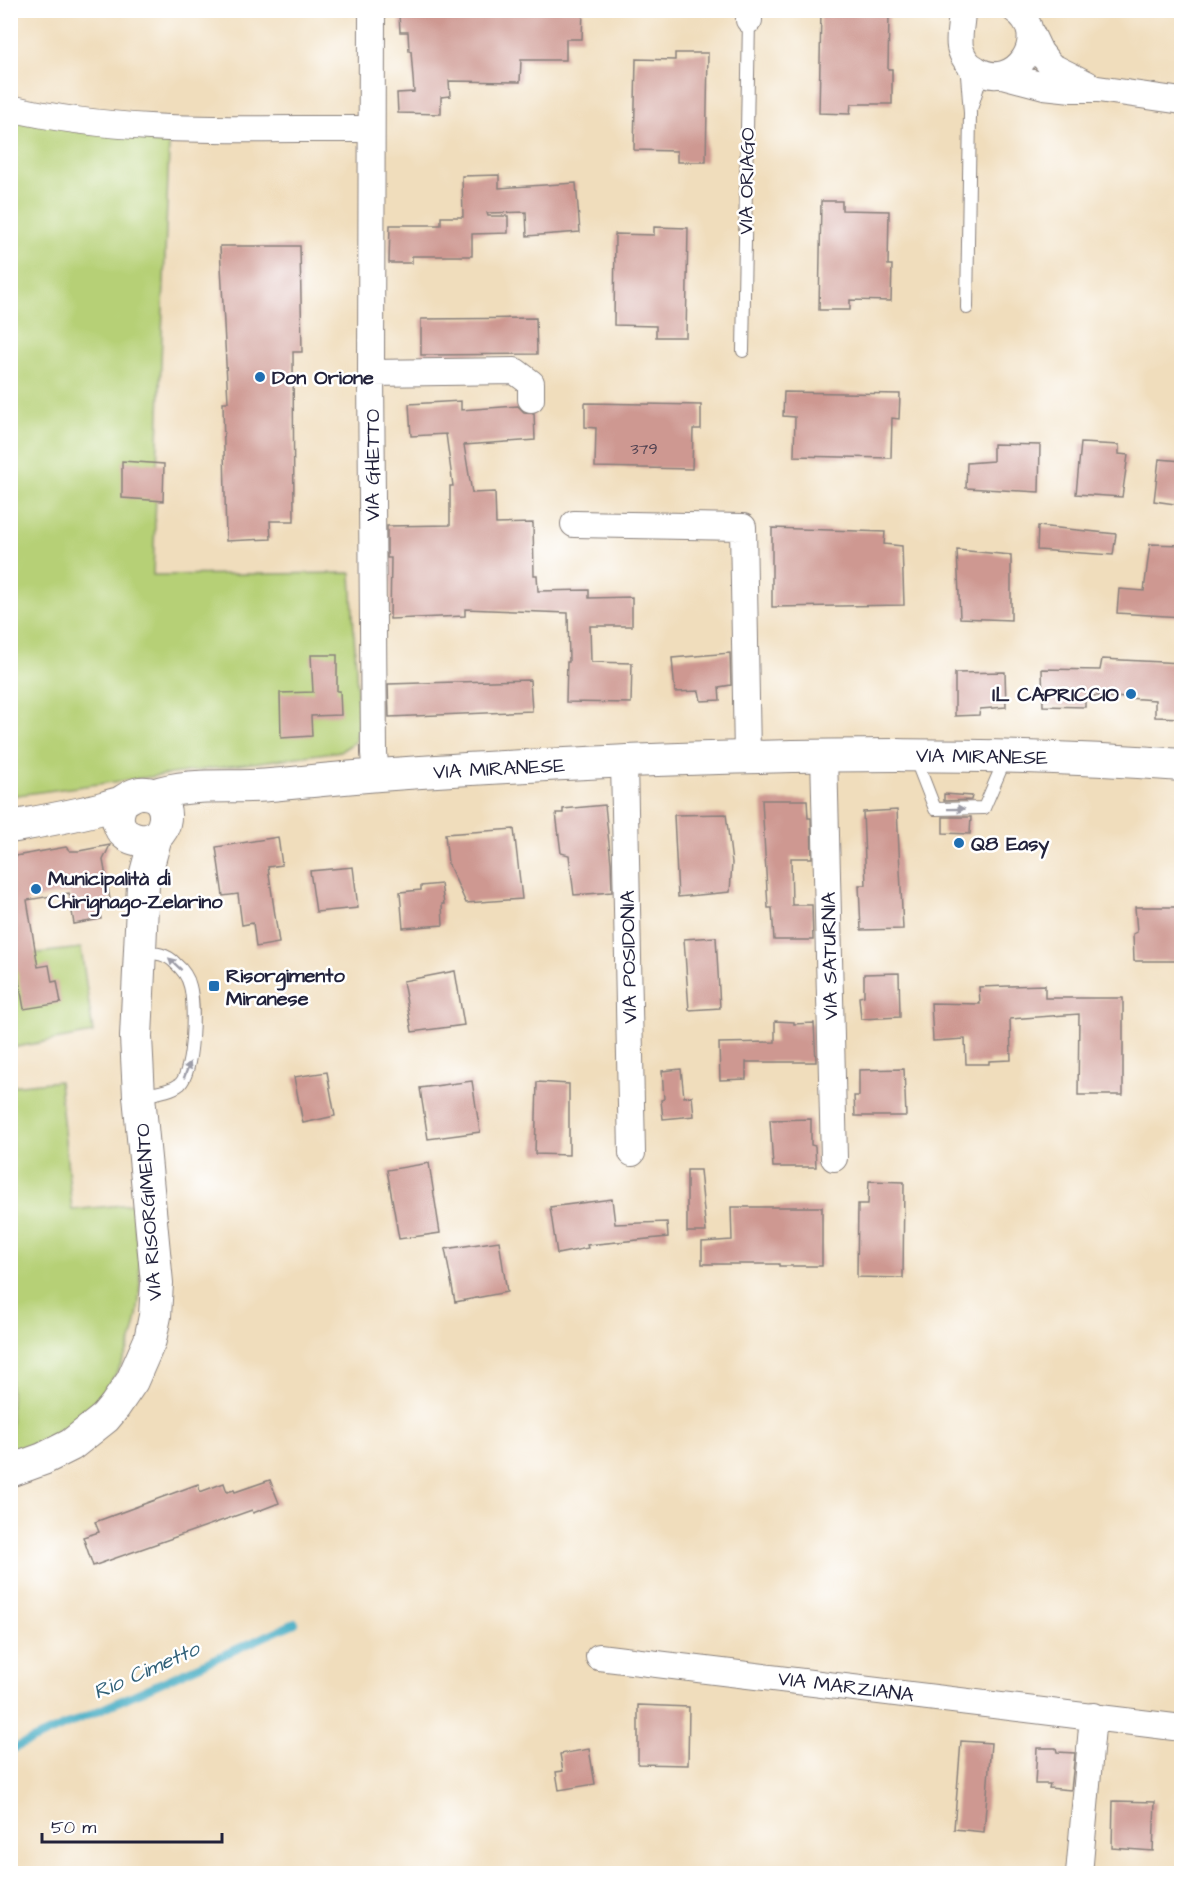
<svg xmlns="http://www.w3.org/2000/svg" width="1192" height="1884" font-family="'Architects Daughter',sans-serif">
<rect width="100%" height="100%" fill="#fff"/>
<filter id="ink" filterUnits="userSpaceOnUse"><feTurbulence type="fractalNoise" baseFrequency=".0167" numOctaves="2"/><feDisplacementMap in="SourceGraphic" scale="12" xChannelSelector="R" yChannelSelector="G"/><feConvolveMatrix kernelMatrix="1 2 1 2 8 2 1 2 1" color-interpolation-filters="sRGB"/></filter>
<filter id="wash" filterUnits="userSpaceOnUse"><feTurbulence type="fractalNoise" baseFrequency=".008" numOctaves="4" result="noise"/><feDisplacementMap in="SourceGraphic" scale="24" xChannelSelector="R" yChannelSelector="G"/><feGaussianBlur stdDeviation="1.35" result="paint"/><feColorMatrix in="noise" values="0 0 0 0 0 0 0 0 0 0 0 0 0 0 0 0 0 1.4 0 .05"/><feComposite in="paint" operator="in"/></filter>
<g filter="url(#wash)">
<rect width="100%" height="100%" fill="#f0ddbc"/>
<path fill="#b6d076" stroke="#6c7958" stroke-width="1.5" d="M10,110l160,13 -17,452 198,-2 8,157 -4,12 -14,9 -330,45z
M81,948l12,85 -82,15v-92z
M59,1081l13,129 60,-6c4,32 10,64 7,96 -6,78 -58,128 -128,153v-367z"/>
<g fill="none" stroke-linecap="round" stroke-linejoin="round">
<path stroke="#42abc2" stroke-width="8" d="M10,1750l285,-127"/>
</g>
<g id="blocks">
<path fill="#ce9891" d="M410,10h173l-1,29h-16v21h-45l-1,22 -71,-1 1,15 -9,1v17l-43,-1 -1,-20 17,-1 -3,-41h-2l-1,-19h-8l-1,-18h11z
M821,10h21v4h47l-1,55h4v35h-41l-1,10 -31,-1z
M675,53h33l-2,109h-29v-11l-43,-1 2,-91 39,1z
M499,175v13l77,-5 4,49 -53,4 -1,-24 -39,1 1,3h20v17l-36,1v22h-60v7h-23l1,-38h51v-8h22l-1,-41z
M821,201h21v9l47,1 -1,54h4l-1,36 -41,-1v10h-31z
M654,227l34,1 -2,109h-30v-11l-42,-1 1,-91 39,1z
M220,246h80l2,106h-9l1,169h-24l1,18 -45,2 -3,-139h5z
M536,318l1,36 -116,1v-36z
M784,392l116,2 -1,25 -7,-1 -1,40 -97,-2 1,-39 -12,-1z
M461,401v9l57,-4 6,6 10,1 1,27 -71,5 8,48 23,-1 1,32 37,-1 1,52h3l1,16 51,-1v8l43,-1v29h-42l1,36 41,1 -1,40 -65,-1 1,-40h2l-1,-49 -103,-4v7l-75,3 1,-61h-4v-32l63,-1v-39h3l-7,-52 -35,2 -2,-32z
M585,403l116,2v24h-8l-1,40 -97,-2 1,-39 -11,-1z
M1081,443l38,2v9l9,1 -6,42 -46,-3z
M993,444l47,1 -1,47 -73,-4 1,-25 26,-2z
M1159,459l23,2v44l-28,-4z
M122,461l42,3 -1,37 -41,-3z
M1038,526l78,8 -3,21 -76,-5z
M772,528l113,4 -1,12 18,2 2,59 -132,2z
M1150,544l32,1v72l-65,-4 2,-24 25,2z
M957,550l54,5v65l-51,-2z
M730,653l1,32 -12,2 1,13 -19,1 -2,-10 -24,1 -3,-34z
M311,655h26v36h3l1,24 -30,1 1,20 -31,2 -1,-45 33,-1z
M1102,659l80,4v55l-27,-1v-17l-70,-5v12l-42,-1 -1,-37 58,1z
M1005,672l1,35 -26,2 -1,6 -24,1v-43z
M530,680l2,31 -143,6 -1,-33z
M944,794l28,2 -1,4 -27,1z
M762,800h45l1,18h3l1,40h-21l1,47h20l1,35h-39l-2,-32h-4z
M605,805l6,58 1,29 -38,3 -5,-40 -8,-2 -5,-40h7v-4z
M897,810l6,119 -42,1 -2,-45h7l-3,-73z
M726,814l6,49 -2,29 -52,5 -4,-82z
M943,817h28l-1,17 -27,-1z
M514,829l8,70 -56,4 -18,-40 -3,-29z
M278,837l4,28 -14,2 11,76 -23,4 -3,-24 -11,2 -4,-31 -15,2 -7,-49z
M110,845l-7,15 8,45 -12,2 2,12 -27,5 -5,-31 -42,7 11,67 11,-2 3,17 5,-1 4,22 -37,6 -14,-78v-74l56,-10 4,4h9z
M353,867l5,41 -42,4 -6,-41z
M441,884l3,20h-2l1,21 -40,3 -3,-36 21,-2v-4z
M1135,907h47v54h-48l-1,-27 4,-2z
M716,937l4,71 -31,2 -5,-71z
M455,971l9,54 -52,7 -9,-51z
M899,973l1,44 -39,2 -2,-22 5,-1v-22z
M1045,985v13h78v97h-45l1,-81 -69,5 1,41 -22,1v3h-23l-1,-25 -32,2 -2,-38 49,1 -1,-17z
M775,1021l19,1v2l20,-1 2,39h-70v17l-26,1 -1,-37 56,-1z
M681,1069l3,28 8,-1 2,20 -31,3 -2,-19 3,-1 -2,-28z
M904,1069l2,47h-51l-1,-20h5v-26z
M327,1072l8,44 -32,7 -9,-46z
M472,1081l8,51 -52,7 -8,-51z
M537,1082l32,2v71l-34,-1z
M811,1119v26l4,1 1,21h-43l-3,-47z
M429,1163l11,70 -41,6 -12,-69z
M687,1170h13l6,62h-19z
M869,1181l35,1 -1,96 -46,-1 1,-73h10z
M612,1199l3,25 52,-2 1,15 -81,8 1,3 -31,6 -7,-47z
M731,1207h91v59h-43v-2h-77v-22l30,-2z
M499,1241l8,51 -52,10 -10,-53z
M270,1480l9,23 -26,10 -1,-3 -159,56 -10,-29 16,-5 -4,-10 103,-38 2,8 24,-9 3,9 7,-2 1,2z
M638,1705l51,2 -1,58 -50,-1z
M961,1741l30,2 -7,89 -30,-3z
M1037,1748h19l1,4 18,1 -4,37 -22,-2 1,-4h-15z
M589,1749l6,35 -36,6 -3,-18 7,-1 -3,-17z
M1113,1801l42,1 -2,49 -41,-3z"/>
</g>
</g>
<g filter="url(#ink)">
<use href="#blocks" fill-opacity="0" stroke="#89807c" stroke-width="1.5"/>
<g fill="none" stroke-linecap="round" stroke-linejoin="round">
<g stroke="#89807c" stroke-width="14">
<path id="service" d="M966,63l4,50 -3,195
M972,106l10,-33
M743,351l6,-331
M914,755l21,54 49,-1 22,-51
M140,1096c13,-3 30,-4 40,-12 14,-13 15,-80 10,-98 -2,-9 -8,-17 -15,-23 -9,-10 -21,-10 -34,-11"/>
</g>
<g stroke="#89807c" stroke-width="28">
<path id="minor" d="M372,10l-1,363 3,380 2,22
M962,10c0,12 -4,26 -2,37 2,9 8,18 16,22 38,25 77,-33 39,-59
M749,20v-10
M1031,33l9,19 11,14 36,18
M1002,75l42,11 28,3h26l84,12
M10,108c118,28 241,20 361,21
M371,373l144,-2 16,12v16
M574,524l169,3 4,229
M824,755l10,403
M624,762l8,391
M599,1657l583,71
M1079,1874l14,-158"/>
</g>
<g stroke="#89807c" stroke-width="34">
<path id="tertiary" d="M153,795c31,-11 64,-8 97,-9 24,0 48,-4 72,-6 102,-10 204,-14 305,-19 185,-7 370,-10 555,4
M10,827c33,-6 64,-11 96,-20 5,-2 13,-3 17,-6 6,-3 9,-7 17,-8 37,-3 31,57 -5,46 -8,-2 -14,-7 -16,-15 -3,-8 0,-15 3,-22
M10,1471l33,-12 28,-14 34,-27 10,-12 17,-25 18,-41 5,-24 2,-33 -18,-187 -3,-59 7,-153 13,-48"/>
</g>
<use href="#service" stroke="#fff" stroke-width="12"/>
<use href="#minor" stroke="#fff" stroke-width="26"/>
<use href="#tertiary" stroke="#fff" stroke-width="32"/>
</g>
<defs><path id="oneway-solid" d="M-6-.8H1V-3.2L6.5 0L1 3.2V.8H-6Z" transform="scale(1.5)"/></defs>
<g fill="#9c9ca7">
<use href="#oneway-solid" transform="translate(956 809) rotate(-1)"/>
<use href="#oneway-solid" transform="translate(175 964) rotate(-137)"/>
<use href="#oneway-solid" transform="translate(187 1070) rotate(-69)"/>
</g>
</g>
<g fill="#1f6fb2" stroke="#fff" stroke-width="2">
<circle cx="260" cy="377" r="6"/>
<circle cx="1131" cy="694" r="6"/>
<circle cx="959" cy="843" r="6"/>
<circle cx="36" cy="889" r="6"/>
<rect x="208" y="980" width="12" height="12" rx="3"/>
</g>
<g text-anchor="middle" stroke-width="5" stroke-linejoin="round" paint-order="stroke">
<g font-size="16" fill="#4d4050">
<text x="644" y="454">379</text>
</g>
<g font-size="20" fill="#22223b" stroke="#fff">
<text transform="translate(746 181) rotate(-89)" y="7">VIA ORIAGO</text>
<text transform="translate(372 465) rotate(-90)" y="7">VIA GHETTO</text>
<text transform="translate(982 756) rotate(1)" y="7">VIA MIRANESE</text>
<text transform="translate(499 768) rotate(-3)" y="7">VIA MIRANESE</text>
<text transform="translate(829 956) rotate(-91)" y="7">VIA SATURNIA</text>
<text transform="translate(628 957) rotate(-91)" y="7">VIA POSIDONIA</text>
<text transform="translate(148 1212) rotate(-94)" y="7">VIA RISORGIMENTO</text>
<text transform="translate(846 1686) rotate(7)" y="7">VIA MARZIANA</text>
</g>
<g font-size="20" font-weight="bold" fill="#22223b" stroke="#fff" text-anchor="start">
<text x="272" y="384">Don Orione</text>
<text x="1119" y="701" text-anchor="end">IL CAPRICCIO</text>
<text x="971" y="850">Q8 Easy</text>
<text x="48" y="885">Municipalità di<tspan x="48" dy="23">Chirignago-Zelarino</tspan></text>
<text x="226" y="982">Risorgimento<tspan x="226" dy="23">Miranese</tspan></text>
</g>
<g font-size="21" font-style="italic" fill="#306078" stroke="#fff">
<text transform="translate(146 1670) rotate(-24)" y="7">Rio Cimetto</text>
</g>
</g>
<rect width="1192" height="1884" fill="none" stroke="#fff" stroke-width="36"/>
<path d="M42 1833v9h180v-9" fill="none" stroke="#22223b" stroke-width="3"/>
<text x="51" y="1833" font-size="18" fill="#22223b" stroke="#ffffff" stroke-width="4.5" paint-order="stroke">50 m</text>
</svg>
